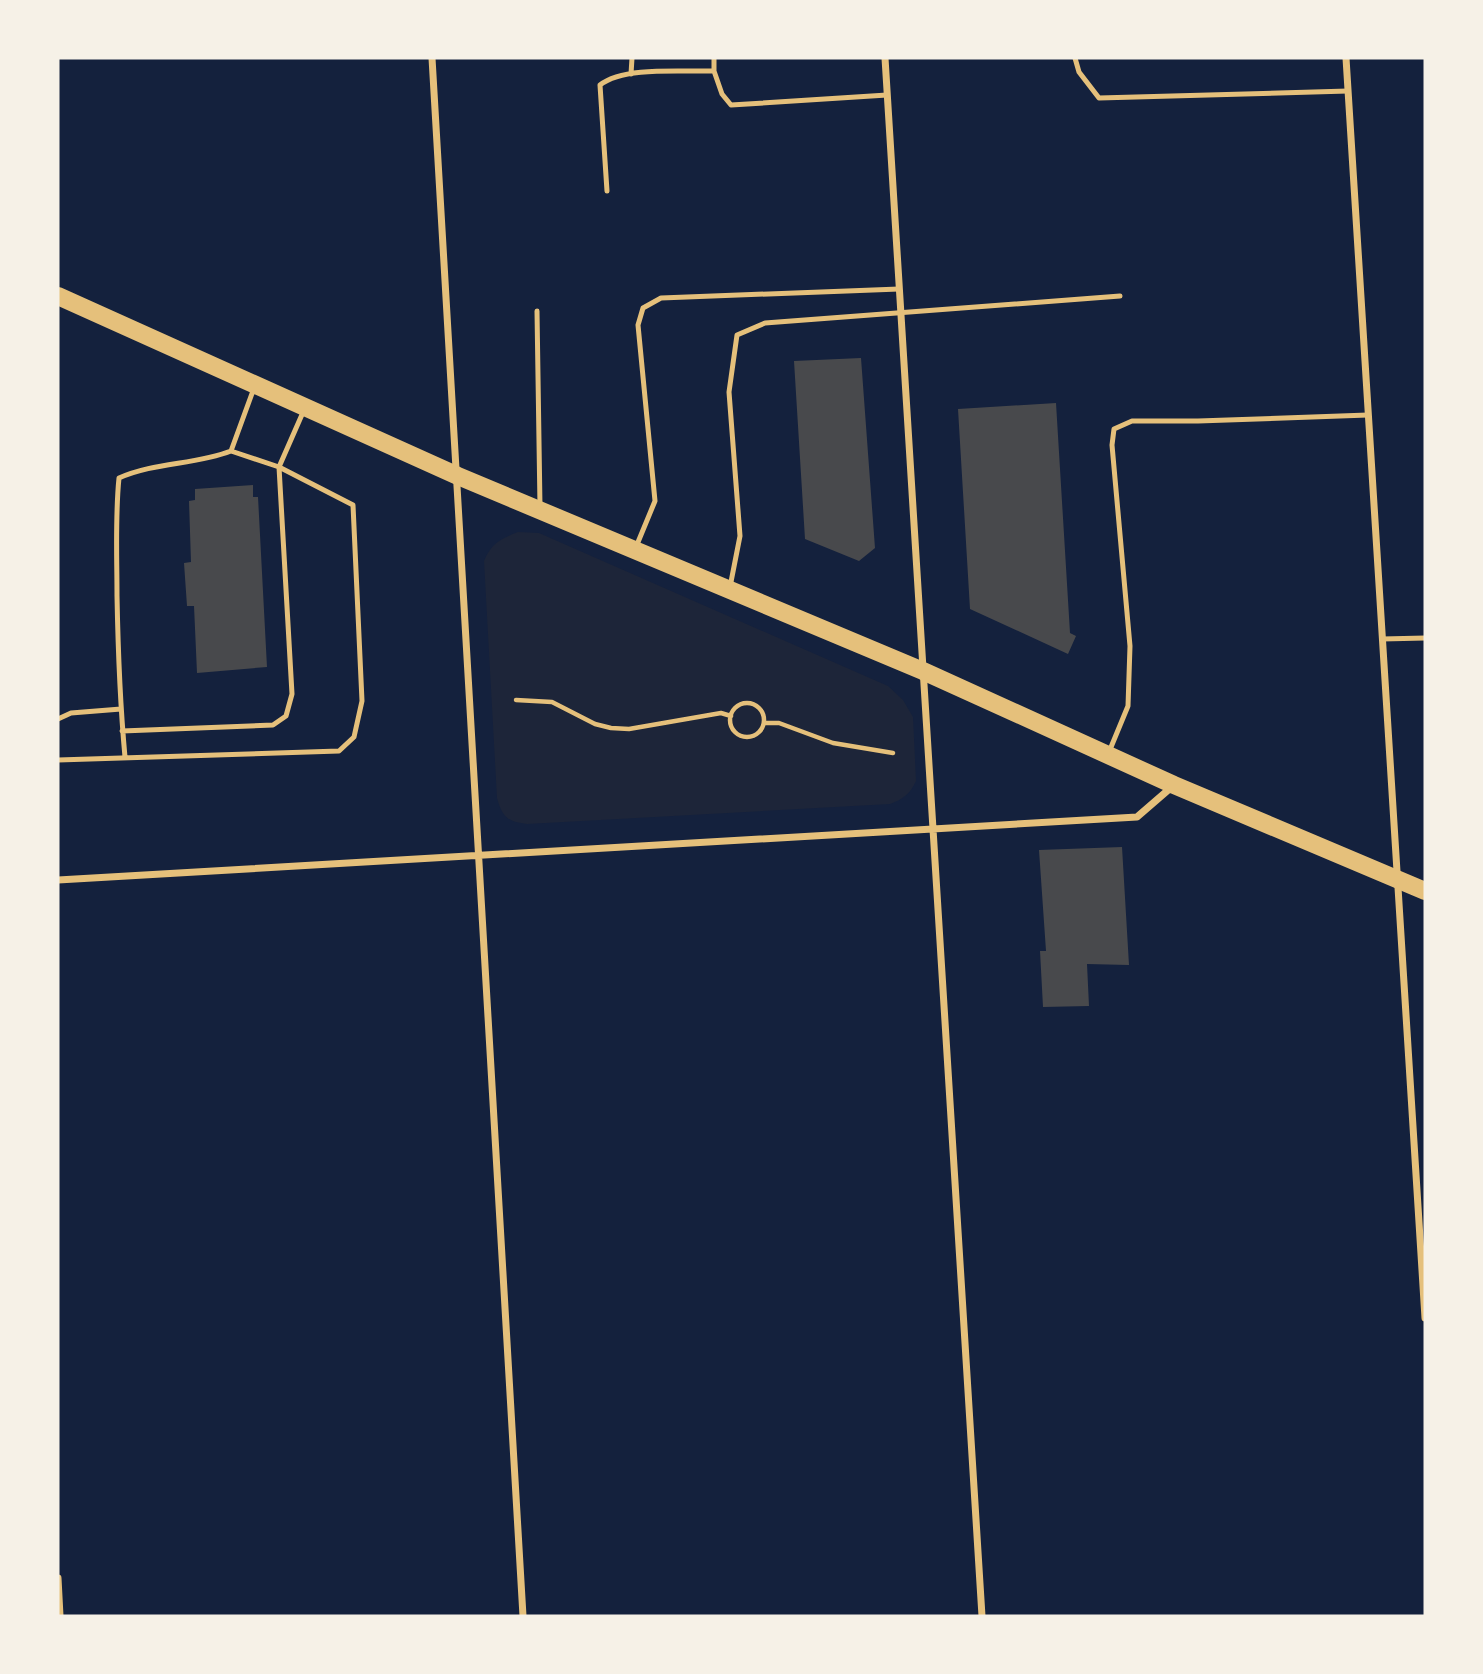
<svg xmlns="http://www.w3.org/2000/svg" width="1483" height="1674" font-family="'Archivo Narrow',sans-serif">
<rect width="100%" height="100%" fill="#14213d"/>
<path fill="#1d2539" d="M518,532l21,1 349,153 15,14 10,17 3,64c-6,13 -13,18 -26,23l-363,20c-19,-2 -25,-7 -30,-26l-13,-237c7,-17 16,-22 34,-29z"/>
<path fill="#48494c" d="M861,358l14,190 -16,13 -54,-22 -11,-178z
M1056,403l14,230 6,3 -8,18 -98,-45 -12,-200z
M253,485v12h5l9,170 -70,6 -3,-67h-7l-3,-43 7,-1 -2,-61 6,-1v-11z
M1122,847l7,118 -42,-1 2,42 -46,1 -3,-56h6l-7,-101z"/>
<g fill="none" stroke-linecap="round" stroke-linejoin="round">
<path stroke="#e5c07b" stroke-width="4.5" d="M516,700l36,2 43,22 16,4 18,1 92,-16 10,3
M730 720a17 17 0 1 1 34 0a17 17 0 1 1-34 0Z
M764,723h15l54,20 60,10"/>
<path stroke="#e5c07b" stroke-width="5" d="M714,58v13
M1075,58l4,14 20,26 249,-7
M631,74l1,-16
M607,191l-7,-106c24,-19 83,-13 114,-14l8,23 9,11 156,-10
M537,311l3,196
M231,451l23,-63
M636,547l19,-46 -17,-176 5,-17 18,-10 238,-9
M730,587l10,-51 -11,-144 8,-57 28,-12 355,-27
M1382,639l43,-1
M58,719l13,-6 50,-4
M122,731l151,-6 13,-9 6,-22 -13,-227 -48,-16c-36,14 -76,11 -112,27 -4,39 -2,78 -2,118 1,54 3,107 8,161
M1109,752l19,-46 2,-60 -18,-201 2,-16 18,-8h66l170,-6
M58,760l281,-9 15,-14 8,-36 -9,-196 -74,-38 25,-57"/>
<path stroke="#e5c07b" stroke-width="7" d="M432,58l91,1558
M885,58l97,1558
M1346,58l79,1260
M58,880l1079,-63 37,-32
M58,1578l2,38"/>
<path stroke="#e5c07b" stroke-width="18" d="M58,296l400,180 465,195 251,114 251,106"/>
</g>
<rect width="1483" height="1674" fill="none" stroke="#f6f1e7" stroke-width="119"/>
</svg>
